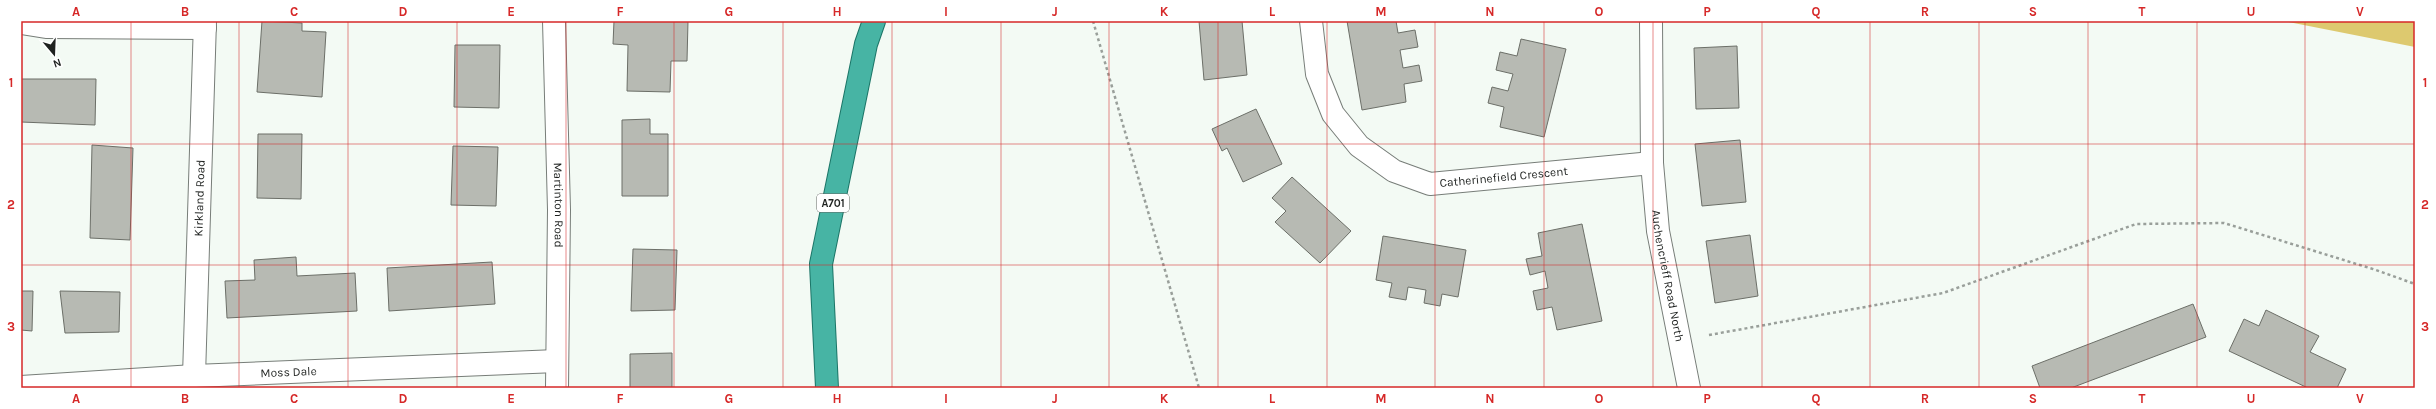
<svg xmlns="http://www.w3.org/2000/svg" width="2436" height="409" font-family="Karla,sans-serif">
<rect width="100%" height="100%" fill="#f3faf4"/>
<path fill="#ddc96f" d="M2283,21h132v26z"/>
<path fill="#b7bab3" stroke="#6c6f68" d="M262,21l40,2v8l24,1 -4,65 -65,-5z
M614,21h74l-1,40h-16l-1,31 -43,-1 1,-46 -15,-1z
M1199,21h43l5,54 -43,5z
M1347,21h49l2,12 17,-3 3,17 -18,3 3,18 16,-3 3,16 -18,3 2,18 -44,8z
M1521,39l45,10 -22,88 -44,-10 4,-20 -16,-4 4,-16 16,4 5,-17 -17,-4 4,-18 17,4z
M455,45h45l-1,63 -45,-1z
M1737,46l2,62 -43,1 -2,-61z
M21,79h75l-1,46 -74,-3z
M1256,109l26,55 -39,18 -16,-34 -5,3 -10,-22z
M650,119v15h18v62h-46v-76z
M258,134h44l-1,65 -44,-1z
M1740,140l6,62 -44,4 -7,-62z
M92,145l41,3 -3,92 -40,-2z
M453,146l45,1 -2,59 -45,-1z
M1292,177l59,54 -31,32 -45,-41 11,-11 -14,-13z
M1582,224l20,97 -45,9 -5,-23 -15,3 -4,-19 15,-3 -3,-17 -15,4 -4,-16 16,-3 -4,-23z
M1750,235l8,61 -43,7 -9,-62z
M1383,236l83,14 -8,47 -16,-3 -2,12 -16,-3 2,-13 -18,-3 -2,13 -17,-3 3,-14 -16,-3z
M633,249l44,1 -2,60 -44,1z
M296,257l1,19 58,-3 2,38 -130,7 -2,-37 30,-1 -1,-20z
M492,262l3,42 -106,7 -2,-43z
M21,291h12l-1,40 -11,-1z
M60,291l60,1 -1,40 -54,1z
M2193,304l13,33 -135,51h-31l-8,-22z
M2266,310l53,26 -9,16 36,17 -9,19h-29l-79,-37 15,-32 15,7z
M672,353v35h-42v-34z"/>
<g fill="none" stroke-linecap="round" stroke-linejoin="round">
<g stroke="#777d78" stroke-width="24">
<g id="minor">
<path id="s1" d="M554,21l5,189 -2,178"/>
<path id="s2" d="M1311,21l6,53 16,40 26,32 35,25 36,13 222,-21"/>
<path id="s3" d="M1651,21l1,142 6,68 31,157"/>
<path d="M21,23l25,4 159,1"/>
<path id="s4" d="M194,376l11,-355"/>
<path id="s5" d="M21,387l173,-11 363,-15"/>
</g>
</g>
<g stroke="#1b7567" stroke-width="24">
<path id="trunk" d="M827,388l-6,-124 45,-220 8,-23"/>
</g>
<path stroke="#999f9a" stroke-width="2.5" stroke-dasharray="3 3" stroke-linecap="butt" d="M1093,21l106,367
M1709,335l234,-42 193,-69 88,-1 152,47 39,14"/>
<use href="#minor" stroke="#fff" stroke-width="22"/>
<use href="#trunk" stroke="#47b4a4" stroke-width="22"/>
</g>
<path fill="none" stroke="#d62828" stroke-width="1" stroke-opacity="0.55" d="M131,21v367M239,21v367M348,21v367M457,21v367M566,21v367M674,21v367M783,21v367M892,21v367M1001,21v367M1109,21v367M1218,21v367M1327,21v367M1435,21v367M1544,21v367M1653,21v367M1762,21v367M1870,21v367M1979,21v367M2088,21v367M2197,21v367M2305,21v367M21,144h2394M21,265h2394"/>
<g text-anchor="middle" stroke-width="3" stroke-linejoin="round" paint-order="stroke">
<rect fill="#fff" stroke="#626463" stroke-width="1" x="817" y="194" width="32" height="18" rx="3"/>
<g font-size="11" font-weight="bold" fill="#1f2220">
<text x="833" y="207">A701</text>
</g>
<g font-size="12" fill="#1f2220" stroke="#fff">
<text dy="4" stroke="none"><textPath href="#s2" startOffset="293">Catherinefield Crescent</textPath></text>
<text dy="4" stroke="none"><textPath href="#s4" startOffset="178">Kirkland Road</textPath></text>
<text dy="4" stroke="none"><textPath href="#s1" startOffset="184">Martinton Road</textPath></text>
<text dy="4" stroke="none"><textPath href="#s3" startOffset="256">Auchencrieff Road North</textPath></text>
<text dy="4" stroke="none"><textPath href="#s5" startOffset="268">Moss Dale</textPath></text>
</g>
</g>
<rect width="2436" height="409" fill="none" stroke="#ffffff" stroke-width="44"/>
<g transform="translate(54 54) rotate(161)" stroke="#ffffff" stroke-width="3" paint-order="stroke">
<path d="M0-3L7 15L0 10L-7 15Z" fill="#1f2220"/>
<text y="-6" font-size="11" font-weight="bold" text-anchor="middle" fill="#1f2220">N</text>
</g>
<rect x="22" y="22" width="2392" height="365" fill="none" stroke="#d62828" stroke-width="1.5"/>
<g font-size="13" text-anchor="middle" font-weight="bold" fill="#d62828">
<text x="76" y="16">A</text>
<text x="185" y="16">B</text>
<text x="294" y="16">C</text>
<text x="403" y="16">D</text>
<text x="511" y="16">E</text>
<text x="620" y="16">F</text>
<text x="729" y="16">G</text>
<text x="837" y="16">H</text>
<text x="946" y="16">I</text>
<text x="1055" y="16">J</text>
<text x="1164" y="16">K</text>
<text x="1272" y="16">L</text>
<text x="1381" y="16">M</text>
<text x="1490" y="16">N</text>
<text x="1599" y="16">O</text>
<text x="1707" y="16">P</text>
<text x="1816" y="16">Q</text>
<text x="1925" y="16">R</text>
<text x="2033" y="16">S</text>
<text x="2142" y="16">T</text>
<text x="2251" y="16">U</text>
<text x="2360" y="16">V</text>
<text x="11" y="87">1</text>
<text x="2425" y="87">1</text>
<text x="11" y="209">2</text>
<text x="2425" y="209">2</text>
<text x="11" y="331">3</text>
<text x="2425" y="331">3</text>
<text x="76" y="403">A</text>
<text x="185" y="403">B</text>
<text x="294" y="403">C</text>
<text x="403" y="403">D</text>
<text x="511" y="403">E</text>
<text x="620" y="403">F</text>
<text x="729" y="403">G</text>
<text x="837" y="403">H</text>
<text x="946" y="403">I</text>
<text x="1055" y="403">J</text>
<text x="1164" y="403">K</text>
<text x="1272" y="403">L</text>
<text x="1381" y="403">M</text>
<text x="1490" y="403">N</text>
<text x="1599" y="403">O</text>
<text x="1707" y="403">P</text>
<text x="1816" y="403">Q</text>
<text x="1925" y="403">R</text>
<text x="2033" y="403">S</text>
<text x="2142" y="403">T</text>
<text x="2251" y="403">U</text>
<text x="2360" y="403">V</text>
</g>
</svg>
